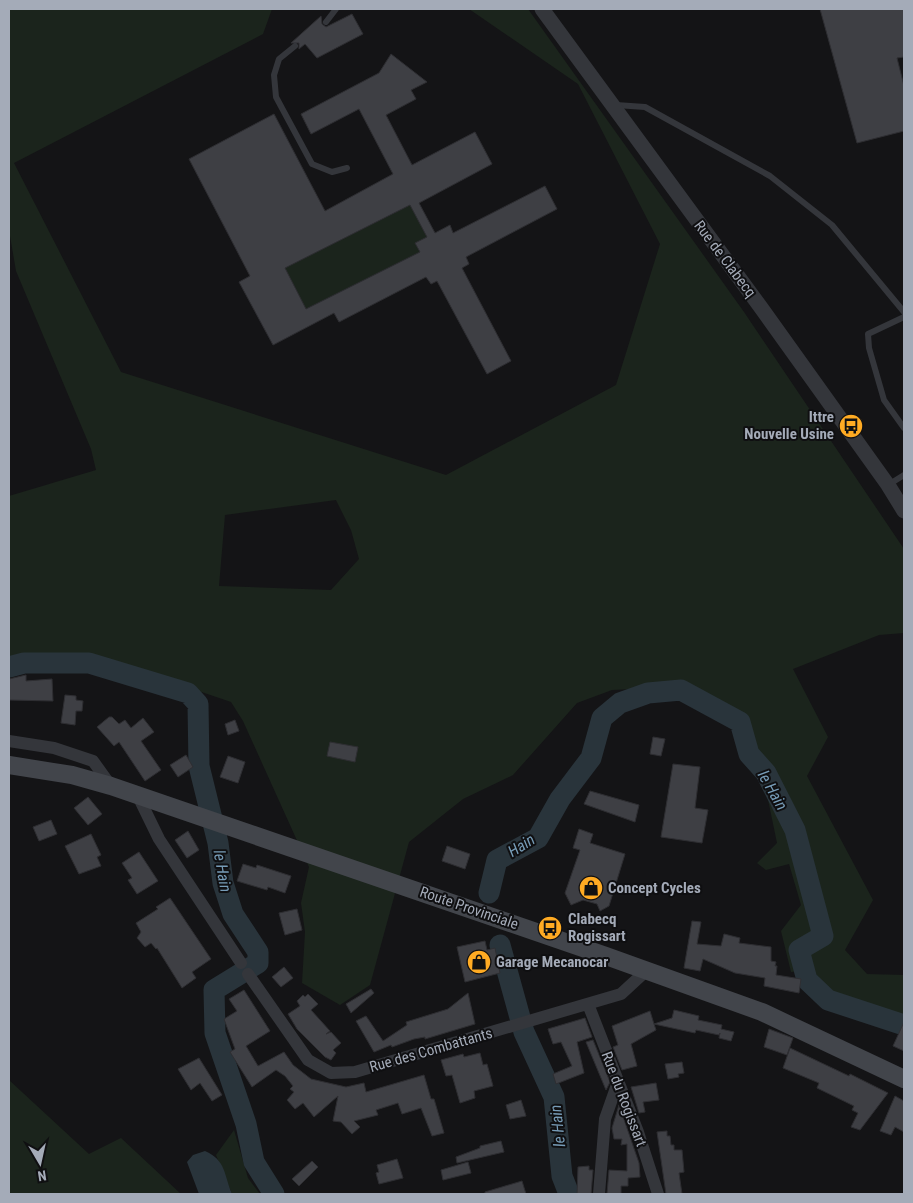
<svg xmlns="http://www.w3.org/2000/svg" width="913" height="1203" font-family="'Roboto Condensed',sans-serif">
<rect width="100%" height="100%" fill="#141416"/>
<path fill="#1b241c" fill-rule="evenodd" d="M9,9h263l-9,25 -249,129 107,209 325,103 170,-90 44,-141 -82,-160 -109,-75h59l216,303 160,237v84l-25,2 -86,34 35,68 -21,39 66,124 -28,50 22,24 37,1v48l-67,-28 -27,-25 -19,2 -10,-41 20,-26 -12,-41 -23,6 -9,-7 20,-20 -11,-53 6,-23 -14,-8 -10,-33 -17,-18 -37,-22 -82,4 -35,13 -64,72 -50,24 -54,43 -39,143 -30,20 -38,-22 3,-51 -4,-29 8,-36 -66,-146 -12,-19 -109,-37h-113v-169l87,-26 -5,-21 -75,-178 -7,-41zM336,500l15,30 8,29 -28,31 -112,-4 6,-71z
M410,205l17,32 -12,6 5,9 -114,57 -21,-41z
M9,1080l80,74 32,-16 60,56h-172z
M234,1130l14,48 12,16h-28l-16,-39z"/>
<path fill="#29343b" d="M205,1151c21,9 19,24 27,43h-33l-12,-32 6,-7z"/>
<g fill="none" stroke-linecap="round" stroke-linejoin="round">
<path stroke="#29343b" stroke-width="21" d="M9,667l15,-4h65l99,30 10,11 1,62 19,77 5,40 10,31 25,38v11l-44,27 1,43 31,91 8,38 20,32
M489,893l8,-33 41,-22 22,-39 31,-41 11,-40 18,-15 28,-10 33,-3 59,32 9,32 17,19 29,57 28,106 -24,14 8,30 21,20 76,25
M500,945l24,87 30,65 8,79 7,18"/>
</g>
<path fill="#3e3f44" stroke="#2e2e32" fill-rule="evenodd" d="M820,9h84v48l-7,1 7,28v45l-47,12z
M352,14l11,20 -46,24 -12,-14 -6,5v-6h-8l30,-27 1,8 4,3z
M391,54l36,28 -16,8 5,9 -30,16 26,50 63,-33 17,32 -73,39 16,30 15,-8 3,8 92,-47 12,23 -91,48 3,7 -7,4 49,93 -24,13 -50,-93 -6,3 -5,-7 -87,45 -5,-9 -61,32 -34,-63 11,-6 -61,-117 85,-45 51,97 68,-37 -34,-65 -48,25 -10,-20 78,-41zM410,205l17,32 -12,6 5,9 -114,57 -21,-41z
M26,675v6l26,-2 1,22 -44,-1v-21z
M65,695l11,1v4l7,1 -1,10h-6l-1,14 -14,-2z
M109,717h3l7,7 6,-4 6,8 12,-10 11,14 -13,9 20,29 -16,11 -26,-39 -5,4 -17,-19z
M235,720l4,11 -11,4 -3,-11z
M653,737l12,2 -4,17 -11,-2z
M330,742l28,5 -3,15 -28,-6z
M186,755l7,12 -15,10 -8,-12z
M228,756l17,6 -7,21 -18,-6z
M673,764l27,3 -5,41 13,2 -6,33 -41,-6z
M590,791l49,14 -4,17 -51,-18z
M88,797l14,17 -14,11 -14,-17z
M51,820l6,14 -18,7 -6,-14z
M579,829l14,5 -3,9 35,11 -16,52 -9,5 -3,-7 -14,-4 -12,5 -6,-12 15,-43 -7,-2z
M188,831l11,19 -12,8 -12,-18z
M91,834l10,21 -4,2 4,9 -22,8 -14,-28z
M447,846l23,8 -5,15 -23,-8z
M139,852l19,29 -21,13 -9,-14 4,-2 -10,-15z
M243,864l13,4 1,-3 34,11 -6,17 -17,-6 -1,3 -30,-9z
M170,898l41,61 -19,13 4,6 -14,10 -25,-40 -1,1 -5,-6 -6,4 -8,-9 4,-6 -5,-9 22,-14 -2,-2z
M297,909l5,21 -17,5 -6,-22z
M692,921l9,1 -4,22 24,2 3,-12 16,4 -1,5 32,4v14l5,1 -1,4h2l-1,9 25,4 -2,14 -35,-7 1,-8 -30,-5 -32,-14 -3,12 -16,-3z
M485,941l2,9 8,-2 5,25 -35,9 -8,-35z
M284,967l9,11 -12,9 -9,-10z
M371,989l3,4 -23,20 -5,-9z
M244,990l26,41 -24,15 12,20 26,-14 9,13 18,14 35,8 18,-4 2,9 58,-17 7,24h3l10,34 -12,3 -11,-28 -19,6 -4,-11 -22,7 2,5 -24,6 6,6 -8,7 -11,-12 -8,-1 5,-25 -24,21 -11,-14 -8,6 -8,-9 7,-8 -4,-3 3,-3 -8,-10 -9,-6 -24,17 -22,-35 5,-3 -11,-30 13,-8 -8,-12z
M468,993l7,31 -50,15v-2l-11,2 -22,8 -1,-2 -17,7 -18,-31 10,-5 17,25 24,-16 -1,-3 42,-13z
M308,994l10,10 -7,6 19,21 -4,3 5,-2 10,11 -8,7 3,3 -5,7 -6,-3 -28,-28 -9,-15 12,-8 -3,-5 6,-6 2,2z
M674,1010l25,6 -1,4 24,5 -1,4 13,3 -3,9 -12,-3 1,-5 -1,2 -23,-5 -1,3 -41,-9 2,6 -25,14 6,22 -15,4 -9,-23 5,-2 -6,-19 38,-15 4,13 18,-6z
M585,1018l7,19 -15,5 7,31 -28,11 -3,-10 19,-8 -11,-24 -8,2 -5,-15z
M904,1022v29l-11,-5z
M769,1029l24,9 -6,17 -23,-8z
M593,1040l17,42 -4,8 -20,-48z
M790,1048l59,28 1,-2 38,19 -28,37 -9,-3 7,-14 -6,-3 2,-4 -37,-18 2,-5 -36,-15z
M480,1053l3,12 4,-1 6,22 -19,5 1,7 -15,5 -8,-28 -6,1 -5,-16 22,-6 1,3z
M199,1058l23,37 -10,6 -12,-18 -9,7 -13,-21z
M682,1062l2,11 -6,1 1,3 -11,2 -3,-15z
M656,1083l3,17 -16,2 2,10 -6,1 -8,-26z
M895,1096l9,5v31l-9,-5 -4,8 -11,-4z
M521,1100l5,16 -16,3 -4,-14z
M619,1105l20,58 1,14 -12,1v8h-7v8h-14l2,-24 18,1v-27l-6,1 1,-6h-8l-2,-11z
M667,1131v5h3l1,9h3v5h8l2,22 -5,1 3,21h-16l-9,-62z
M501,1141l3,11 -47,11 -1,-6 24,-9v-2z
M397,1159l6,19 -24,6 -3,-11 3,-1 -2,-7z
M312,1161l6,6 -19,19 -7,-7z
M468,1162l3,11 -28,7 -2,-10z
M589,1166v4h4l-2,24h-14l1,-27z
M522,1181l4,13h-41v-2z"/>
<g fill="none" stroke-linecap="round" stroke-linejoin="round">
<path stroke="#34363b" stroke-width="6" d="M326,22l10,-13
M295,46l-16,13 -5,16 2,22 36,67 20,8 15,-4
M616,105l29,2 125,69 62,49 72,87
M904,317l-36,17 1,14 15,52 20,28
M888,485l16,-10"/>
<path stroke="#34363b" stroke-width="12" d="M9,741l45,7 39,13 18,25
M138,796l21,43 82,124
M248,974l60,86 23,13 24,-1 266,-78 26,-24
M588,1004l50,128 20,62
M599,1194l6,-75 13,-37"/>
<path stroke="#34363b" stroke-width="15" d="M542,9l220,300 126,176 16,26"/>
<path stroke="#42454b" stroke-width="18" d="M9,765l63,10 39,11 495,170 156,56 142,67"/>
</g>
<defs>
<g id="bus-disc" transform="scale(1.25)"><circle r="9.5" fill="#ffab23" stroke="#0f0f11"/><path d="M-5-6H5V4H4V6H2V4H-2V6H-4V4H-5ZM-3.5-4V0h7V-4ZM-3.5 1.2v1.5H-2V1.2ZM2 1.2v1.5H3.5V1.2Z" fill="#111"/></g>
<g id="shop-disc" transform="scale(1.25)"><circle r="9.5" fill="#ffab23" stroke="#0f0f11"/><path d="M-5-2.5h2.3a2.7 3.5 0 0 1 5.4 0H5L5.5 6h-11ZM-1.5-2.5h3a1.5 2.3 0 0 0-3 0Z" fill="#111"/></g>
</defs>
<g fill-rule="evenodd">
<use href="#bus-disc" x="851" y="426"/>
<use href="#shop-disc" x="591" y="888"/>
<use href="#bus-disc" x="550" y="928"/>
<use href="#shop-disc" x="479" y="962"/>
</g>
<g text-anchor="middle" stroke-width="4" stroke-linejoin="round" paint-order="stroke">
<g font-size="15" fill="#a4abb8" stroke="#0f0f11">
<text transform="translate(725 259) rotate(53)" y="5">Rue de Clabecq</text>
<text transform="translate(469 908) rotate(19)" y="5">Route Provinciale</text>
<text transform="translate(431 1050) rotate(-16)" y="5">Rue des Combattants</text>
<text transform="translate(624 1099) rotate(69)" y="5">Rue du Rogissart</text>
</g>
<g font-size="15" font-weight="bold" fill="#a4abb8" stroke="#0f0f11" text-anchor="start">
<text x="834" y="422" text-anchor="end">Ittre<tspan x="834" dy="17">Nouvelle Usine</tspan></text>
<text x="608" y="893">Concept Cycles</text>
<text x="568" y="924">Clabecq<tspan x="568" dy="17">Rogissart</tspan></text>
<text x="496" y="967">Garage Mecanocar</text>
</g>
<g font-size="16" font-style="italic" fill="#779cb7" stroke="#0f0f11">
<text transform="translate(773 790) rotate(60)" y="6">le Hain</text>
<text transform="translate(521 845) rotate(-32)" y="6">Hain</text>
<text transform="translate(223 871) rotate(80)" y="6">le Hain</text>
<text transform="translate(557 1126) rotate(-96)" y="6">le Hain</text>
</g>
</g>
<rect width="913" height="1203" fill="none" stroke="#a4abb8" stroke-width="20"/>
<g transform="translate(40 1163) rotate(171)" stroke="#0f0f11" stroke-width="4" paint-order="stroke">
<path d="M0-4L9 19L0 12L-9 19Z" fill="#a4abb8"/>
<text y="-8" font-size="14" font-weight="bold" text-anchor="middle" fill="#a4abb8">N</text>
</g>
</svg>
